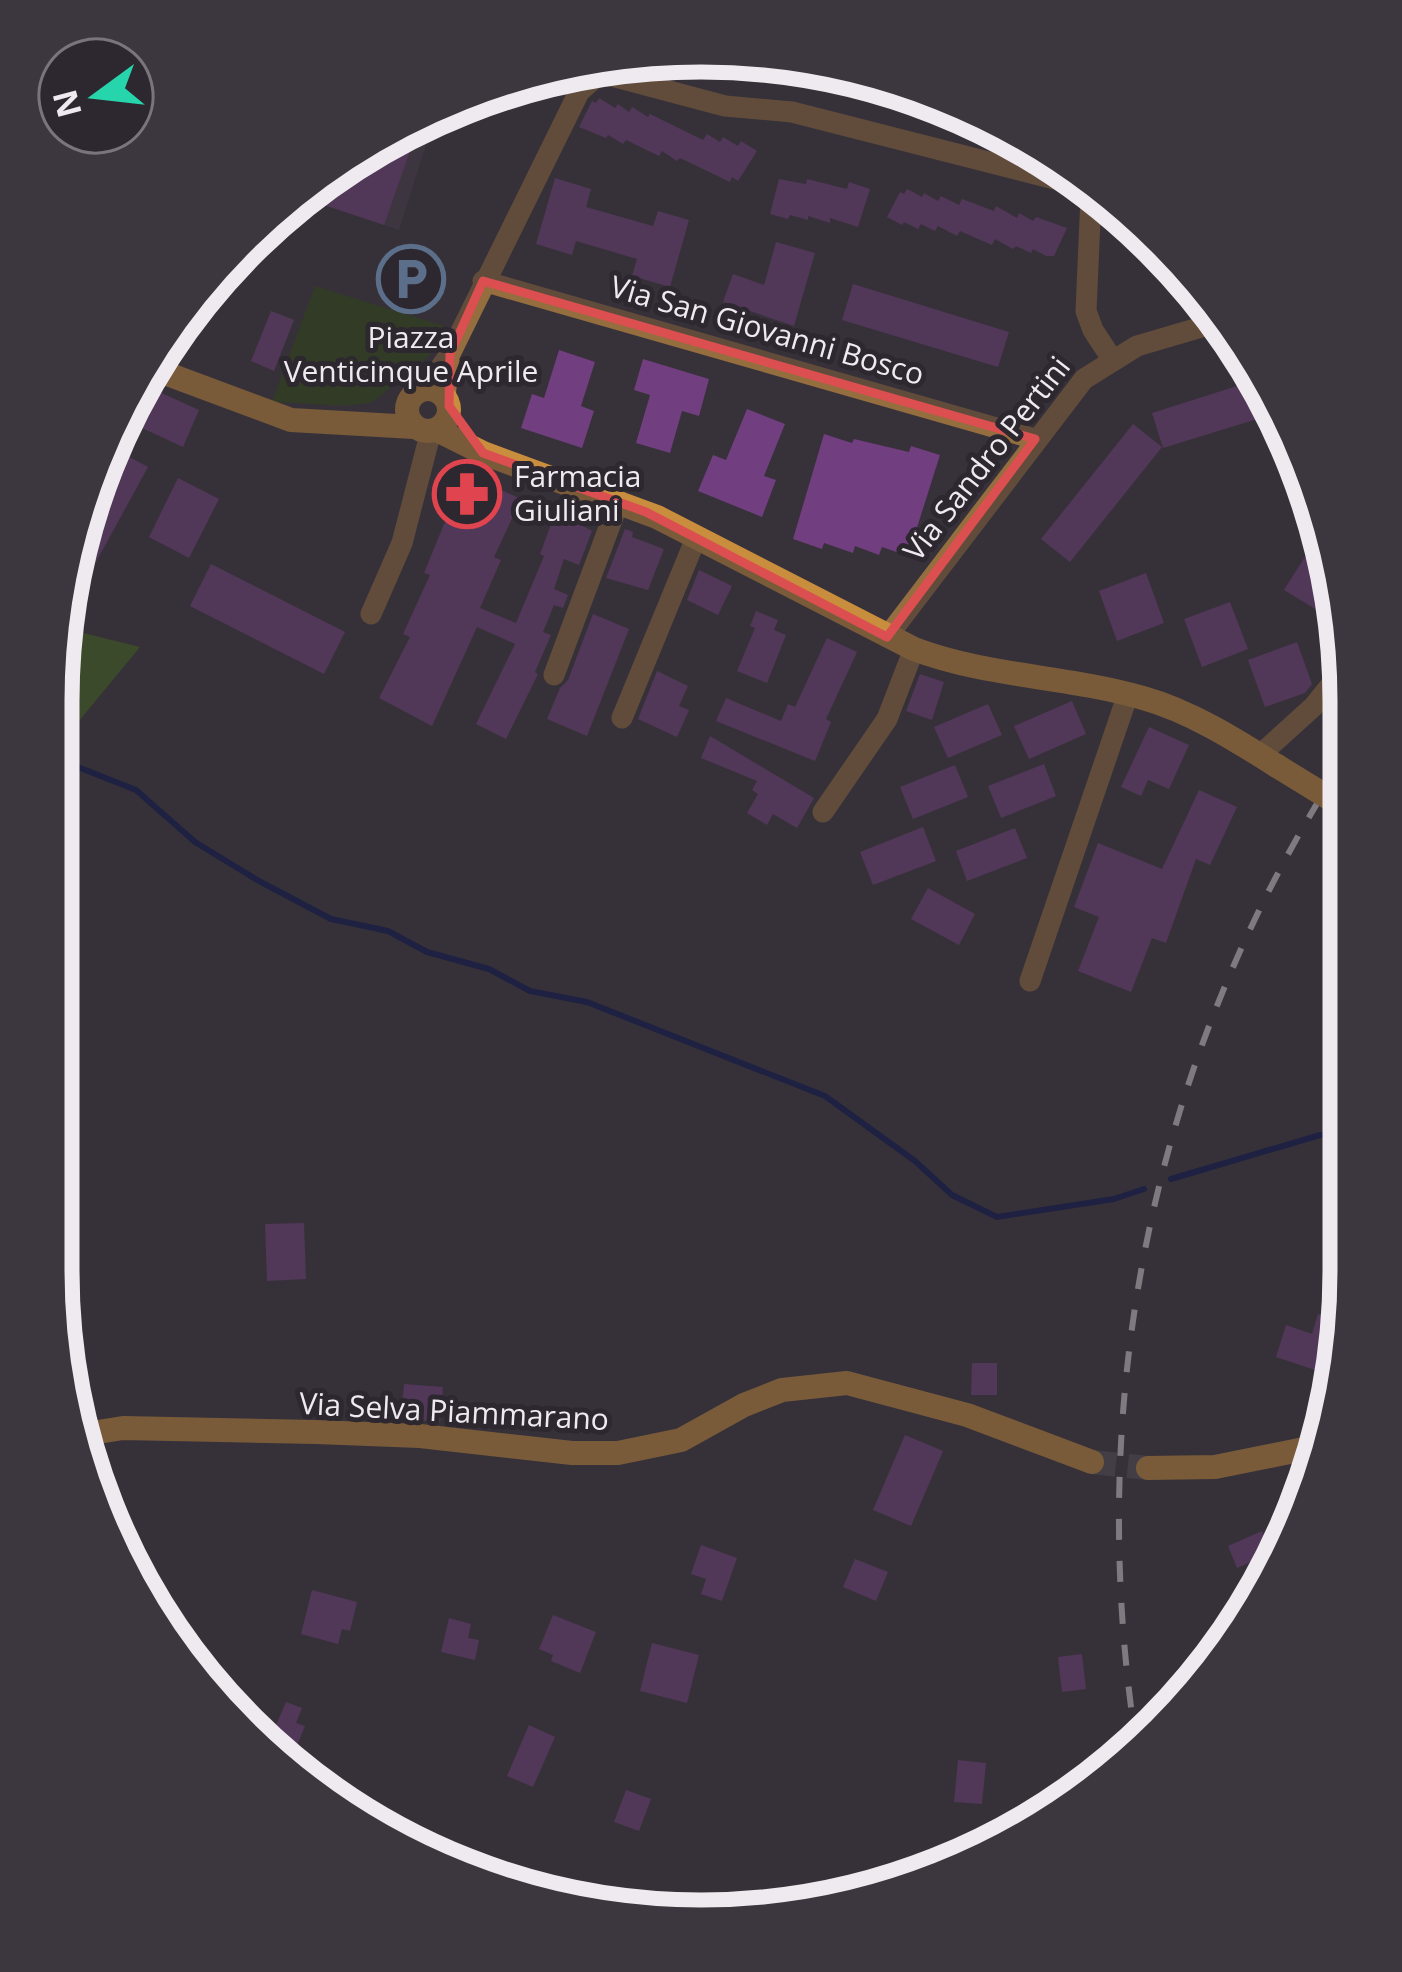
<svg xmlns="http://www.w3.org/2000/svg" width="1402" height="1972" font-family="'Open Sans',sans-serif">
<rect width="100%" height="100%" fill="#373139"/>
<path fill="#463c49" d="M434,119l-35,111 -99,-33z"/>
<path fill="#2c4811" d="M315,286l129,40c-11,32 -15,30 -41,48 -10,8 -17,20 -28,26 -20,11 -75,1 -103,2z"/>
<path fill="#426919" d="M63,628l77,19 -62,75 -17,12z"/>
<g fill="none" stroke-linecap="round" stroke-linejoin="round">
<path stroke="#000e4d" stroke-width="6" d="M60,760l76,30 59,52 64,39 72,38 57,12 39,21 62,17 41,22 57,11 238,94 90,65 37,34 45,22 117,-18 30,-10
M1171,1179l149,-44 29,1"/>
</g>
<path fill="#713e7f" d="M599,98l16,10 3,-4 11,8 3,-5 16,10 2,-3 53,26 4,-6 13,8 3,-5 15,9 3,-5 16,10 -19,30 -6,-4 -2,5 -50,-24 -3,3 -15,-10 -3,5 -33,-16 -3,4 -15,-9 -2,3 -27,-11 13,-26 4,2z
M418,128l-34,97 -84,-28z
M555,178l36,11 -5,18 67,19 5,-15 31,9 -19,67 -38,-11 5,-17 -61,-18 -4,14 -36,-11z
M779,179l27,5 1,-5 40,10 2,-7 21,7 -12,38 -28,-9v5l-22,-7v4l-18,-5 -2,4 -18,-5z
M907,189l15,8 2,-4 14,8 3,-5 18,9 3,-6 32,12 2,-5 21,12 2,-5 14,8 3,-4 31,11 -13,28h-8l-13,-7 -2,4 -15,-7 -3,3 -18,-10 -3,6 -32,-14 -3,5 -19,-10 -3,5 -14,-7 -3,5 -14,-7 -2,3 -15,-8 13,-25 4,2z
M776,242l39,11 -21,73 -71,-24 10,-28 31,11z
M853,284l156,48 -11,35 -156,-47z
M271,311l23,9 -20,51 -23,-10z
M559,350l36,12 -14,44 13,5 -12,37 -61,-20 11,-34 12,4z
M643,359l66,20 -10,37 -17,-5 -12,42 -34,-10 14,-48 -16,-5z
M1256,380l11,36 -104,32 -11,-35z
M144,385l55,25 -16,37 -56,-26z
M747,409l38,15 -21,52 12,4 -14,37 -64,-26 15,-36 13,5z
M1133,424l29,23 -92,115 -29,-23z
M824,434l28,9 2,-4 55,13 2,-6 29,9 -32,101 -26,-9 -3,8 -24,-9 -2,7 -29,-10 -2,6 -29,-10z
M111,447l37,20 -52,95 -23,-13z
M465,473l56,26 -27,58 7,3 -21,48 36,15 28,-67 -4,-2 16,-43 36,20 -13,34 -15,-6 -10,30 14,6 -5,13 -9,-3 -11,27 8,3 -16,37 3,2 -32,65 -30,-15 39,-80 -38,-17 -45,99 -53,-28 31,-61 -7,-3 27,-59 -6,-2z
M178,478l41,21 -30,59 -40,-21z
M625,529l8,3 -1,5 32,12 -16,41 -42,-12z
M1320,533l15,49 -18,28 -33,-20z
M211,564l134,68 -21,42 -134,-68z
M699,570l33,16 -14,29 -31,-15z
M1146,573l18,50 -47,18 -18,-50z
M1230,602l18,47 -46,18 -18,-48z
M756,611l22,9 -4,10 12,5 -19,48 -30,-12 18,-43 -5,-2z
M593,614l36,15 -42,107 -40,-17 13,-31 8,-8z
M827,638l30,14 -31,67 5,3 -16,39 -99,-40 10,-23 55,23 7,-17 7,3z
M1297,642l15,42 -7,9 -40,14 -17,-47z
M657,671l31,15 -9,20 10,4 -12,27 -39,-18z
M920,674l24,8 -12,38 -26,-9z
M1072,701l14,33 -57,25 -15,-33z
M988,704l14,31 -54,23 -14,-31z
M1149,727l40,18 -20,44 -21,-9 -7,16 -20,-9z
M710,736l104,62 -17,30 -24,-14 -6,11 -20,-12 11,-19 -6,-4 5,-9 -56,-23z
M1044,764l12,32 -55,22 -13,-32z
M955,765l13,32 -55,22 -13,-32z
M1199,790l38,17 -27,58 -14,-6 -30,84 -14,-5 -21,54 -53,-21 21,-54 -25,-10 24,-64 64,26z
M923,827l13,34 -63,24 -13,-33z
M1015,828l12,30 -60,23 -11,-30z
M928,888l47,26 -16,31 -48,-26z
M304,1223l2,56 -39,2 -2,-57z
M1318,1314l29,9 -17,52 -54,-18 10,-32 26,9z
M972,1363h25v32h-26z
M404,1384l39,3 -3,35 -39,-3z
M905,1435l38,16 -32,75 -38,-16z
M1262,1531l9,22 -34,15 -9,-22z
M701,1545l36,13 -15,43 -21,-7 5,-15 -15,-5z
M855,1559l33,13 -12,29 -33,-14z
M312,1590l45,12 -7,29 -8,-2 -4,15 -37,-10z
M553,1615l43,17 -16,41 -29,-12 2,-6 -14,-6z
M449,1618l22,6 -3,14 11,2 -4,20 -34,-8z
M652,1643l47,12 -12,48 -47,-12z
M1082,1654l4,35 -24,3 -4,-35z
M286,1702l16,6 -6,15 9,3 -12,29 -9,-4 -4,10 -15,-10z
M529,1725l26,12 -22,50 -26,-11z
M958,1760l28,3 -4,41 -28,-2z
M626,1790l25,9 -12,32 -25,-9z"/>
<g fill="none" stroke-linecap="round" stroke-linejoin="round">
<path stroke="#524d54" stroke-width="24" stroke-dasharray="24 12" stroke-linecap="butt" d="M1092,1462l56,6"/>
<path stroke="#946e3f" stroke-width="21" d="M1091,197l-5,114 7,19 19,29
M483,281l552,158
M426,388l24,-34 129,-262 18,-16h15l113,30 67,6 282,72
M445,397l4,-36
M371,614l31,-71 29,-112
M887,637l197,-258 53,-33 85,-25
M554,675l65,-174
M622,718l74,-180
M1260,755l54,-49 32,-40
M823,812l64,-93 27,-70
M1030,981l98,-287"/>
<path stroke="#c98e3d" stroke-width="24" d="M146,366l145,54 123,7
M407 410a21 21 0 1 1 42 0a21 21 0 1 1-42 0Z
M437,430l46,23 174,64 257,132c74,28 154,27 229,49 47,13 93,42 134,68
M73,1436l50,-8 193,4 104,4 152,17h46l63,-13 63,-35 38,-15 65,-7 120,32 125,47
M1148,1468l67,-1 99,-20"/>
<path stroke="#d7d2d8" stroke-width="6" stroke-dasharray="21 21" stroke-linecap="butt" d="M1137,1749c-55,-351 16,-695 209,-992"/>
<path stroke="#c98e3d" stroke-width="24" d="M1277,766l70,43"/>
</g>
<path d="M0 0H1402V1972H0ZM483,281l552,158 -148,198 -241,-125 -163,-59 -34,-47 1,-52z" fill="#373139" fill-opacity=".55" fill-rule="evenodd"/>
<path fill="none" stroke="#db4f50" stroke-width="9" stroke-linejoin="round" d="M483,281l552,158 -148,198 -241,-125 -163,-59 -34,-47 1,-52z"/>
<defs>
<g id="parking-ring" transform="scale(3.45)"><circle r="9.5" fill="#2d272f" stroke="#5c6f8a" stroke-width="1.5"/><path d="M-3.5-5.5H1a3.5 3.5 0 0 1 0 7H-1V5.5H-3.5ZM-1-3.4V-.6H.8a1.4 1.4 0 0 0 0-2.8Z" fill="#5c6f8a"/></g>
<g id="pharmacy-ring" transform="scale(3.45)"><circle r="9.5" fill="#2d272f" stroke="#e0444e" stroke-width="1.5"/><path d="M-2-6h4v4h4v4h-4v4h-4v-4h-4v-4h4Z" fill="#e0444e"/></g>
</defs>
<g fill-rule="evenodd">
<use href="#parking-ring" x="411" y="279"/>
<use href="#pharmacy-ring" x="467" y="494"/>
</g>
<g text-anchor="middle" stroke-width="10" stroke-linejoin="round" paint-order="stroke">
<g font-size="30" fill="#eeeaef" stroke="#2d272f">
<text transform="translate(767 331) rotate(16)" y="10">Via San Giovanni Bosco</text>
<text transform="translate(987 459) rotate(-52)" y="10">Via Sandro Pertini</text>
<text transform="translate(454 1412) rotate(3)" y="10">Via Selva Piammarano</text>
</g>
<g font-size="30" fill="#eeeaef" stroke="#2d272f">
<text x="411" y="348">Piazza<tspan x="411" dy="34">Venticinque Aprile</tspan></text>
<text x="514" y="487" text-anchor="start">Farmacia<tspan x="514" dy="34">Giuliani</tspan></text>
</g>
</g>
<path d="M0 0H1402V1972H0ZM701 72H701A629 629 0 0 1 1330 701V1271A629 629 0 0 1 701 1900H701A629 629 0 0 1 72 1271V701A629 629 0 0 1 701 72Z" fill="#3c373e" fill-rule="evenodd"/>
<path fill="none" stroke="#eeeaef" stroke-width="15" d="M701 72H701A629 629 0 0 1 1330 701V1271A629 629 0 0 1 701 1900H701A629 629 0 0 1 72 1271V701A629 629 0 0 1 701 72Z"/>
<g transform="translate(96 96) rotate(255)"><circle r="57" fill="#2d272f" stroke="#7a757c" stroke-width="3"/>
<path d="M0-9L21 45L0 30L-21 45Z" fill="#27d5ad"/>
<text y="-18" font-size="33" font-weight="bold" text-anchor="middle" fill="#eeeaef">N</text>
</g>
</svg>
